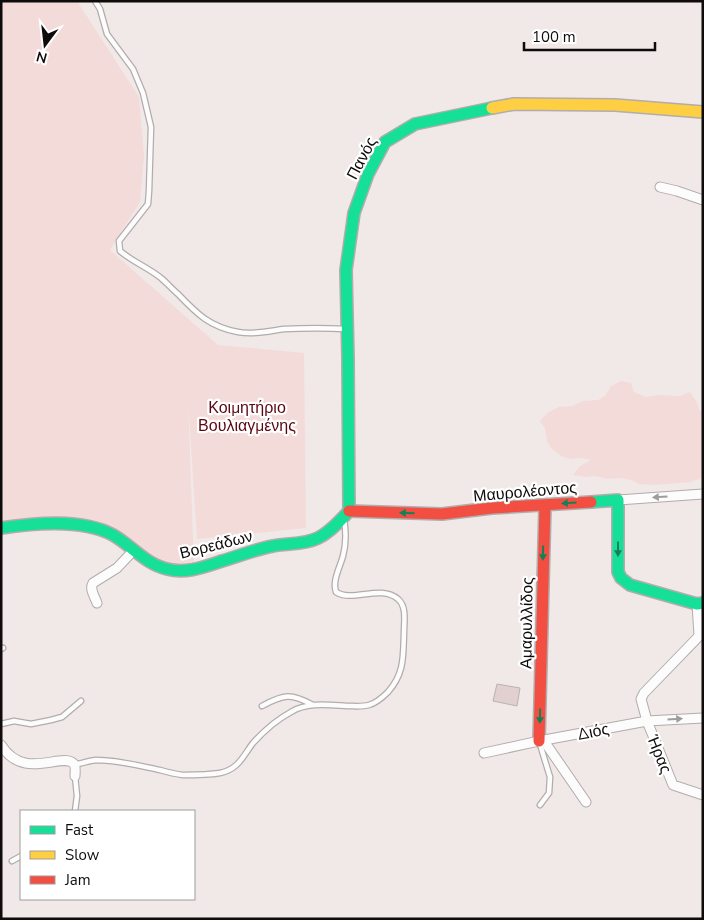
<svg xmlns="http://www.w3.org/2000/svg" width="704" height="920" font-family="'Nunito Sans',sans-serif">
<rect width="100%" height="100%" fill="#f0e9e8"/>
<path fill="#f3dbd9" d="M1,1h76l62,96 5,59 -4,46 -30,48 108,95 86,8 2,175 -109,11 -9,-139 6,167 -31,-2 -54,-37h-108z
M621,381l10,2 3,9 12,5 13,-2 21,1 10,-4 6,9 4,10h3v62l-2,5 -11,4 -36,3 -15,-1 -8,-4 -9,-2 -14,1 -13,-3 -10,1 -12,-2 7,-9 11,-6 -9,-2 -10,1 -9,-2 -10,-7 -6,-8 -2,-14 -5,-7 7,-8 12,-6 13,-1 11,-5 15,-1 7,-4 6,-10z"/>
<path fill="#e1d0cf" stroke="#b8b3b2" d="M497,684l23,4 -3,18 -24,-5z"/>
<g fill="none" stroke-linecap="round" stroke-linejoin="round">
<g stroke="#b2acac" stroke-width="7">
<path id="lane" d="M95,1l5,8 7,25 26,35 10,24 8,34 -2,64 -1,13 -29,37 1,10c13,11 27,16 41,27 6,5 11,11 17,16 19,20 32,33 60,38 15,3 31,-1 46,-3 21,-1 42,-1 62,0
M1,649l2,-1
M262,706c22,-12 29,-13 51,-1
M1,724l13,-3 17,3 20,-4 11,-3 19,-16
M539,741l11,36 -1,16 -9,12
M74,765c8,-2 15,-4 22,-5 22,0 44,6 64,10 7,2 15,4 23,5 12,0 25,0 37,-2 19,-4 23,-17 33,-30 10,-11 25,-24 38,-31 16,-10 38,-7 56,-6 7,0 15,1 22,-1 7,-2 14,-8 19,-13 17,-19 15,-37 16,-60 0,-11 3,-25 -6,-33 -18,-15 -45,4 -62,-7 -4,-11 4,-25 7,-36 3,-11 3,-25 1,-37
M75,811l2,-15 -2,-20
M12,861l9,-5"/>
</g>
<g stroke="#b2acac" stroke-width="11">
<path id="street" d="M660,187l17,4 26,9
M618,500l85,-6
M97,603c-2,-6 -8,-14 -4,-20l24,-15 17,-18
M697,604l2,31
M703,632l-59,61 -3,6 6,22 26,64 30,10
M544,741l42,61
M1,745c23,37 61,6 73,19 2,3 1,9 1,12
M484,753l55,-12 108,-20 56,-3"/>
</g>
<g stroke="#b2acac" stroke-width="14">
<path id="fast" d="M591,502l27,-2v72l3,6 9,7 67,19 6,-1
M349,511l-1,-152 -2,-89 8,-57 14,-39 17,-32 30,-18 77,-16
M1,528c33,-5 81,-10 112,7 18,10 32,29 54,34 19,5 37,-2 55,-8 17,-5 34,-12 51,-15 15,-3 31,-1 45,-8 12,-6 22,-17 31,-27"/>
</g>
<g stroke="#b2acac" stroke-width="14">
<path id="slow" d="M492,108l22,-4 101,1 88,7"/>
</g>
<g stroke="#b2acac" stroke-width="14">
<path id="jam" d="M349,511l93,3 50,-6 99,-6
M539,741l6,-236"/>
</g>
<use href="#lane" stroke="#fdfcfc" stroke-width="4.5"/>
<use href="#street" stroke="#fdfcfc" stroke-width="9"/>
<use href="#fast" stroke="#16e098" stroke-width="11"/>
<use href="#slow" stroke="#ffcf43" stroke-width="11"/>
<use href="#jam" stroke="#f24e42" stroke-width="11"/>
</g>
<defs><path id="oneway-solid" d="M-6-.8H1V-3.2L6.5 0L1 3.2V.8H-6Z" transform="scale(1.25)"/></defs>
<g fill="#9e9c9c">
<use href="#oneway-solid" transform="translate(660 497) rotate(176)"/>
<use href="#oneway-solid" transform="translate(675 719) rotate(-4)"/>
</g>
<g fill="#138059">
<use href="#oneway-solid" transform="translate(569 503) rotate(176)"/>
<use href="#oneway-solid" transform="translate(407 513) rotate(-179)"/>
<use href="#oneway-solid" transform="translate(618 549) rotate(90)"/>
<use href="#oneway-solid" transform="translate(543 553) rotate(91)"/>
<use href="#oneway-solid" transform="translate(540 716) rotate(91)"/>
</g>
<g text-anchor="middle" stroke-width="4.5" stroke-linejoin="round" paint-order="stroke">
<g font-size="16" fill="#0f0b0b" stroke="#fff">
<text transform="translate(361 158) rotate(-62)" y="6">Πανός</text>
<text transform="translate(525 491) rotate(-5)" y="6">Μαυρολέοντος</text>
<text transform="translate(216 544) rotate(-14)" y="6">Βορεάδων</text>
<text transform="translate(526 623) rotate(-89)" y="6">Αμαρυλλίδος</text>
<text transform="translate(593 731) rotate(-11)" y="6">Διός</text>
<text transform="translate(660 754) rotate(68)" y="6">Ήρας</text>
</g>
<g font-size="16" fill="#5b0712" stroke="#fff">
<text x="247" y="413">Κοιμητήριο<tspan x="247" dy="18">Βουλιαγμένης</tspan></text>
</g>
</g>
<rect width="704" height="920" fill="none" stroke="#0f0b0b" stroke-width="5"/>
<rect x="20" y="810" width="175" height="90" fill="#ffffff" stroke="#9f9d9d"/>
<rect x="30" y="826" width="25" height="8" fill="#16e098" stroke="#9f9d9d"/>
<text x="65" y="835" font-size="15" fill="#0f0b0b">Fast</text>
<rect x="30" y="851" width="25" height="8" fill="#ffcf43" stroke="#9f9d9d"/>
<text x="65" y="860" font-size="15" fill="#0f0b0b">Slow</text>
<rect x="30" y="876" width="25" height="8" fill="#f24e42" stroke="#9f9d9d"/>
<text x="65" y="885" font-size="15" fill="#0f0b0b">Jam</text>
<g transform="translate(45 45) rotate(195)" stroke="#ffffff" stroke-width="4" paint-order="stroke">
<path d="M0-4L9 19L0 12L-9 19Z" fill="#0f0b0b"/>
<text y="-8" font-size="14" font-weight="bold" text-anchor="middle" fill="#0f0b0b">N</text>
</g>
<path d="M524 42v8h131v-8" fill="none" stroke="#0f0b0b" stroke-width="2.5"/>
<text x="532" y="42" font-size="15" fill="#0f0b0b" stroke="#ffffff" stroke-width="4" paint-order="stroke">100 m</text>
</svg>
